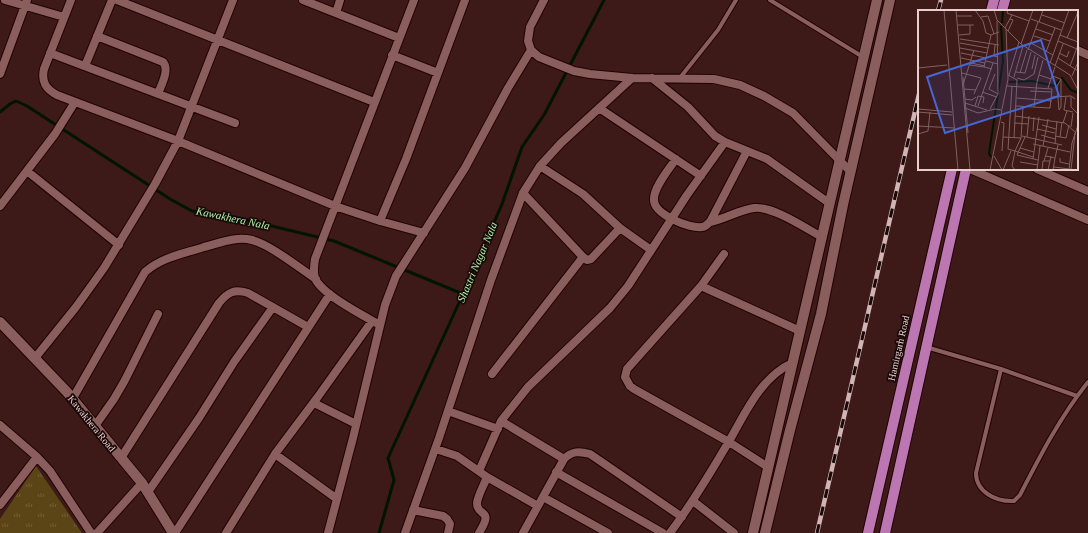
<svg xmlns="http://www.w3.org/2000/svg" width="1088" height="533" font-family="Georgia,serif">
<defs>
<pattern id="grass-tufts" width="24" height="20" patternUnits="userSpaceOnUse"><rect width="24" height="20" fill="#5b4516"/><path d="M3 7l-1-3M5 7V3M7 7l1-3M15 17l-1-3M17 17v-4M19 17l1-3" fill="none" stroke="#735f37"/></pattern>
</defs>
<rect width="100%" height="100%" fill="#3d1918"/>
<path fill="url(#grass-tufts)" d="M36,466l46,67h-82v-14z"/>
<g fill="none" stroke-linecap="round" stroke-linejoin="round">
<path stroke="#001500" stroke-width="3" d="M0,112l10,-8 6,-3 11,5 143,93 22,12 19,2 23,4 100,24 129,53
M379,533l15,-53 -6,-22 75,-164 39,-90 20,-57 22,-32 60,-115"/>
<g stroke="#220204" stroke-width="6">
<path id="service" d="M770,0l93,57
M679,79l39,-49 18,-30
M926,347l75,22 76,27
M1001,369l-25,104c0,19 20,29 38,28l6,-6c20,-39 40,-78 68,-113"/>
</g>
<g stroke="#220204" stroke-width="10">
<path id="minor" d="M5,0l59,17
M71,0l-27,69c-3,13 2,20 13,26l121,46 157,65 45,15 44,12
M117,0l257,102
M303,0l96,38
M544,0l-14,27 -2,14 3,9 8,7 35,14 16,3 42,4 82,1 26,6 24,11 29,17 57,58
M336,13l4,-13
M97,36l66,26c7,8 -2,23 -5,32
M1077,50l11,5
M50,53l185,70
M392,55l46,18
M85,66l27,-66
M0,74l27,-74
M652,78l36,29 27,29 10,6 42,17 62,44
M599,108l102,68
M676,159c-7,10 -23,29 -22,41 0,14 35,29 48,27 4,0 5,-3 8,-5l37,-71
M540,166l43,28 37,34 31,22
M970,169l118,51
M1037,169l51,22
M27,171l92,74
M0,206l55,-72 20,-32
M380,221l26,-62 59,-159
M710,222c15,-3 29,-12 44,-14 19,-2 51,20 68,29
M724,254l-23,32 -74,83 -2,8 5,9 4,3 95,53 39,25
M583,257l4,3 4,-1 29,-31
M701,286l99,45
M380,325c-16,-9 -59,-31 -65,-47 -2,-6 -1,-13 0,-19l99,-259
M35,358l41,-51 28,-39 51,-84 23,-43 55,-141
M492,374l91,-117 -60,-64
M73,398l72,-126c17,-15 38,-18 59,-25 16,-4 32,-11 48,-7 19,5 47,28 64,39
M314,403l42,21
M448,411l50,18
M501,421l63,38 -41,74
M0,425l36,31 14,15 41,62
M95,426l19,-27 11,-19 33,-66
M436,449l21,7 30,21 51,29
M275,454l62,45
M121,458l98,-155c9,-11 15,-14 29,-10l60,34
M564,459c8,-8 15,-8 26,-5l92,63
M479,471l22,-50 27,-34 82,-79 18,-22 59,-91 38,-53
M556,472l107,61
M148,492l51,-74 35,-56 39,-55
M543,497l65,36
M693,501l41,32
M0,505l37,-48
M413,510l30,6 4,3 3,5 -2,9
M97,533l45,-50
M175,533l155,-239
M226,533l49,-79 42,-56 55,-77
M328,533l25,-95 32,-133 11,-29 69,-108 43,-80 23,-38
M405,533l34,-95 52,-158 32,-87 17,-27 21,-23 71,-65
M479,533c16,-26 -2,-15 -2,-30 1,-8 7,-18 10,-26
M670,533c20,-27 38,-56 55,-85 19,-31 33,-69 67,-85"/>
</g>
<g stroke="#220204" stroke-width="12">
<path id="tertiary" d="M0,322l67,70 75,91 31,50
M753,533l124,-533
M765,533l25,-103 31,-116 22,-109 47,-205"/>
</g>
<g stroke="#220204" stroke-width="12">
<path id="primary" d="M991,11l3,-11
M1002,11l3,-11
M868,533l84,-364
M885,533l81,-364"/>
</g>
<use href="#service" stroke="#895e5c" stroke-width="4"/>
<use href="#minor" stroke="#895e5c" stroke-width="8"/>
<use href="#tertiary" stroke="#895e5c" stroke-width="10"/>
<use href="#primary" stroke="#bc76b2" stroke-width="10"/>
<g stroke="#d0b5b4" stroke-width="4.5">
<path id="rail" d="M938,11l3,-11
M817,533l102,-439"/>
</g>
<use href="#rail" stroke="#190909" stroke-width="3" stroke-dasharray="9" stroke-linecap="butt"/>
</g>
<g text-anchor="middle" stroke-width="3.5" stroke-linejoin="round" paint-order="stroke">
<g font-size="10" fill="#e8cecd" stroke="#190909">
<text transform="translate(898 348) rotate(-77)" y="4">Hamirgarh Road</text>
<text transform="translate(92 423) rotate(51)" y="4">Kawakhera Road</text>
</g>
<g font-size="11" font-style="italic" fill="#acf4a5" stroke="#190909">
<text transform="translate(233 218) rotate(12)" y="4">Kawakhera Nala</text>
<text transform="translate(477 262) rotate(-67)" y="4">Shastri Nagar Nala</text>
</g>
</g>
<g transform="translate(918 10)">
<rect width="160" height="160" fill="#3d1918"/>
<path fill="none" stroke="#001500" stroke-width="2" d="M84,13l1,-13M91,72l23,-1 22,5 8,-8 9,12 7,3M73,147l-2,-4 14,-92 -2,-35"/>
<path fill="none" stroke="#816160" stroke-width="1" d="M26,0l14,160M38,0l14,160M57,0l8,11 3,12 5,2M76,0l3,10 24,24 49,31 8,15M90,0l-1,3 22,8M124,5l23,8M39,6h15M63,7l7,-1 6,18M113,9l30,11M121,12l4,-12M40,15h16M87,18l7,-13M118,19l17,6M90,21l5,-11 -3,-1M41,25l11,-1v-9M142,25l18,7M116,26l16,5M149,28l11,-26M42,29l39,6M140,31l19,8M42,33l28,5M113,33l22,12M103,34l12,-34M77,35l-1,11 4,1M42,38l27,5M110,40l10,-28M128,42l9,-24M43,43l25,5M141,43l8,4 2,-6M43,48l24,5M140,48l20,13M68,51l12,3M53,53l14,3M132,53l19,-53M52,55l14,2M137,56l8,-22M152,56l8,-21M0,58l29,-3M74,59l-8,-2 7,-32 8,-3M114,59l3,-14M98,62l9,1 6,-21M44,63l19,5 -7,16M102,63l7,-23M77,64l-6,15 9,5M90,65l9,5 -3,58M91,65l10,-33M121,65l12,4M134,66l6,2 2,1h1v28l-2,3 -2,-24 4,-7M154,66l6,-14M45,67l5,56M96,67l9,-31M99,68l7,2 10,-6 4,-17M45,75l11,-35M89,76l45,3 -2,19 -34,-2M94,76l-4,63 7,2 6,-13M130,78l7,-21M46,79l12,1M112,81l22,1M64,82l15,5M134,87l19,-1 4,3M148,87l-2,13 9,2M153,87v10l7,7M99,88l35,3M47,89l7,1 4,-3M47,93l22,7M57,96l3,-10 6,1 -1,6M60,96l15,-43M116,97l3,-25 6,-22M47,98l13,5 17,-4 7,1 -12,60M0,99l34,3M72,99l8,-15 -1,-73M84,99l6,-30 -2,-50M0,102l34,3M97,106l50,7 10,9M83,112l3,1 -2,28M97,113l13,1M145,113l4,-12M124,115l14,4M0,116l37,2M153,117l2,-14M119,119l18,4M115,121l1,-14M0,124l10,-3 2,-19M123,125l14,4M104,126l40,9M137,126l11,2 3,-13M85,127l18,1 2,-31M107,127l-8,18 21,5M109,127l2,-21M142,127l2,-15M115,134l37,8M137,134l2,-23M125,136l5,-27M102,138l14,4M76,146l8,14M128,146l9,2 -2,12M137,148l3,-13M142,148v4l9,2M115,149l6,-42M126,151l4,-13M102,152l18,3M136,157l15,2M85,160l8,-19M97,160l-3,-4 3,-15 18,6M119,160l3,-24M124,160l1,-9h7M130,160l3,-14M151,160l3,-27 6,-18M153,160l4,-37"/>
<path fill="#4668d6" fill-opacity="0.15" stroke="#4668d6" stroke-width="2" d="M123,30l18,56 -114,37 -18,-56z"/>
<rect width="160" height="160" fill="none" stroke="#e8cecd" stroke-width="2"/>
</g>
</svg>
